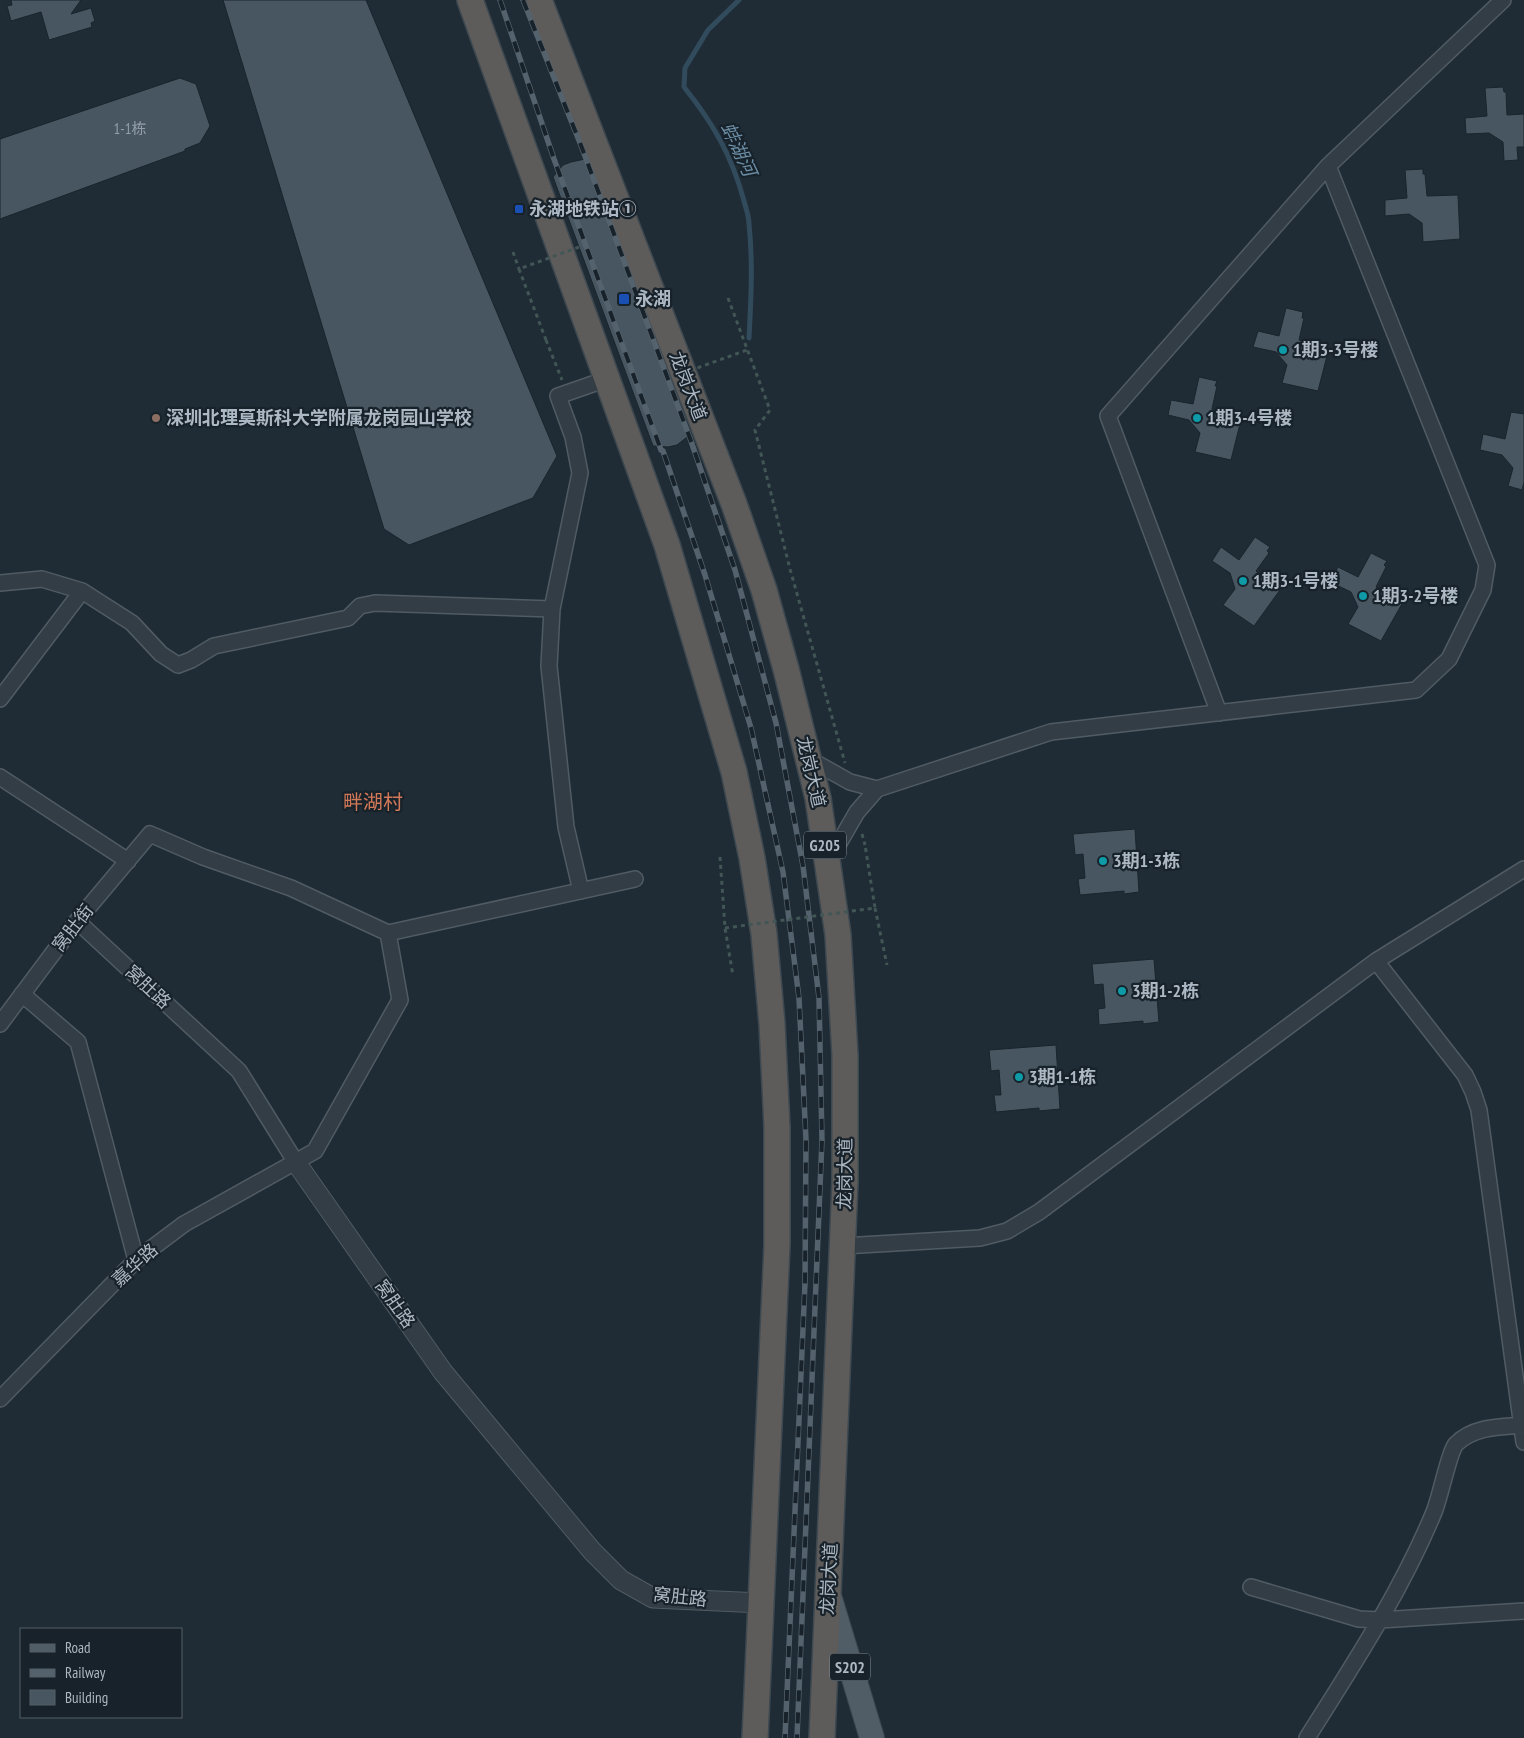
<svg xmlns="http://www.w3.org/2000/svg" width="1524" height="1738" font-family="'PT Sans Narrow','Noto Sans SC',sans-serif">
<rect width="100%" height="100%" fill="#1f2c35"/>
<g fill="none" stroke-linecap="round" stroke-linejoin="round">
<path stroke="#324b5c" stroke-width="5" d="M739,0l-31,30 -23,38 -1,19c29,36 48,69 60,114 2,8 5,15 5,23 4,38 2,76 0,114"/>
</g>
<path fill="#475661" stroke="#1a242c" d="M11,0h70l-10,14 20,-6 4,13 -4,2 1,4 -43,13 -8,-28 -30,9 -4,-15 5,-1z
M223,0h143l191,456 -24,42 -124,47 -25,-16z
M180,78l16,6 14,42 -10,17 -15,6v2l-185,68v-80z
M1503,87l1,5h2l1,23 17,-1v33h-7l1,13 -14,1 -1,-19 -14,-9 -23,1 -1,-16 22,-2 -2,-28z
M585,159l106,275 -14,11 -9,2 -15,-1 -100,-269 10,-12 8,-3z
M1423,169v5h2l2,22 31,-1 2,44 -37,3 -1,-19 -13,-9 -24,2v-16l22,-2 -2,-28z
M1286,308l17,4 -1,6h2l-5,22 30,8 -11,43 -36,-8 5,-18 -11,-13 -23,-5 5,-16 21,5z
M1199,377l18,4 -2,5h2l-5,23 30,7 -11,44 -36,-8 5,-19 -11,-13 -21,-5 3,-15 22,4z
M1511,412l13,2v68l-2,8 -14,-4 5,-18 -11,-13 -22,-5 3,-16 22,5z
M1255,537l15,10 -3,4 2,2 -13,18 24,19 -26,36 -31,-21 12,-16 -5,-16 -18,-12 9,-14 18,13z
M1371,553l16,8 -3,4 2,2 -10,20 27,15 -22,39 -33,-17 10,-17 -7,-15 -21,-10 8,-15 20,10z
M1135,829l4,63 -15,2v-3l-44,4 -2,-16 7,-1 -2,-24 -8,1 -2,-21z
M1154,959l5,63 -16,2v-3l-44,4 -1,-16 7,-1 -2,-24 -9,1 -2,-21z
M1056,1045l4,64 -21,2v-3l-43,4 -2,-17h7l-2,-25 -8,1 -2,-21z"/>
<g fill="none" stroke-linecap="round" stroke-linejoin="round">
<g stroke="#505b64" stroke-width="18">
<path id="minor" d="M0,583l42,-4 40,12 50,32 29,31 17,11 13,-5 23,-14 134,-28 12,-12 15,-3 177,6
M0,699l82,-108
M1219,713l-111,-297 220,-250 175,-166
M809,759l41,23 27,7 -20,23 -29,50
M0,777l128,84
M877,789l174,-57 365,-42 33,-31 34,-69 4,-25 -159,-399
M581,891l-15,-64 -17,-161 3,-57 28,-136 -7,-36 -15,-41 49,-17
M77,921l162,150 56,90
M1376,961l89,114 8,17 6,18 45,332
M22,994l56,48 58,218
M0,1024l77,-103 73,-87 53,23 88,31 97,45 247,-54
M843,1246l137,-8 27,-7 32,-19 337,-251 148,-92
M0,1399l136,-139 48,-36 131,-73 85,-151 -12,-67
M1251,1587l108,32 21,1 144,-9
M1307,1738c46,-73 94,-146 127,-226 6,-14 15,-60 22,-68 18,-18 45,-17 68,-19"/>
</g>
<g stroke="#505b64" stroke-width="21">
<path id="tertiary" d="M295,1161l148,211 149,179 29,29 32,18 108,5"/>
</g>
<g stroke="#3c464f" stroke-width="26">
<path id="primary" d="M830,1599l42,139"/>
</g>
<g stroke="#3d4850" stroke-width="28">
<path id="trunk" d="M470,0l197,545 67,227 18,86 12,76 8,90 5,103v118l-22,493
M539,0l195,504 30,86 22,79 32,129 20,137 7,120v127l-23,556"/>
</g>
<path stroke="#425656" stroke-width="3" stroke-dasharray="4 4" stroke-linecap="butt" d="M513,252l6,17
M728,298l42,112 -15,20 35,139 55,194
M546,340l16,40
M862,834l3,11
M720,857l5,71 8,48
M875,908l12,57"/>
<use href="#minor" stroke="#323d45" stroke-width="15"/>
<use href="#tertiary" stroke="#323d45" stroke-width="19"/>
<use href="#primary" stroke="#505d66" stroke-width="24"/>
<use href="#trunk" stroke="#5e5c5a" stroke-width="25"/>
<g stroke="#54626d" stroke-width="5.5">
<path id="rail" d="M500,0l54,159 107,291 2,1 42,124 46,153 32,144 16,126 7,142 -1,143 -20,455
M523,0l59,148 109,293 44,129 41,153 27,143 16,132 3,142 -25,598"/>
</g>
<use href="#rail" stroke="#18222a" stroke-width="4" stroke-dasharray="11" stroke-linecap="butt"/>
<path stroke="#425656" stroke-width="3" stroke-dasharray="4 4" stroke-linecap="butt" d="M546,340l-27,-71 60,-22
M675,376l72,-26
M725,928l150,-20 -10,-63"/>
</g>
<g fill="#1a4fb4" stroke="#18222a" stroke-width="2">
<rect x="514" y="204" width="10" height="10" rx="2.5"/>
<rect x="618" y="293" width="12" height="12" rx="2.5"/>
</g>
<g fill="#0f9aa8" stroke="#18222a" stroke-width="2">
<circle cx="1283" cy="350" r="5"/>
<circle cx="1197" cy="418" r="5"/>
<circle cx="1243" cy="581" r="5"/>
<circle cx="1363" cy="596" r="5"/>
<circle cx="1103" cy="861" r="5"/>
<circle cx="1122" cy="991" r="5"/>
<circle cx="1019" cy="1077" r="5"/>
</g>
<circle fill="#8d6e63" stroke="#18222a" stroke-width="2" cx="156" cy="418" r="5"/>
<g text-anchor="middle" stroke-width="4.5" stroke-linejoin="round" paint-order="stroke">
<g font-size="15" fill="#93a0aa">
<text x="130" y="134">1-1栋</text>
</g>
<g fill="#18222a" stroke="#808b95" stroke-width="1">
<rect x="804" y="831.5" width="42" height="27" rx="4"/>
<rect x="830" y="1653.5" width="40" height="27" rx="4"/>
</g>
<g font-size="16" font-weight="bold" fill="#acb8c3">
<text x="825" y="851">G205</text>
<text x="850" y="1673">S202</text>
</g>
<g font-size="18" font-weight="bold" fill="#acb8c3" stroke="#18222a" text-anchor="start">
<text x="529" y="215">永湖地铁站①</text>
<text x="635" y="305">永湖</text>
<text x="1293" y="356">1期3-3号楼</text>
<text x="166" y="424">深圳北理莫斯科大学附属龙岗园山学校</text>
<text x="1207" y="424">1期3-4号楼</text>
<text x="1253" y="587">1期3-1号楼</text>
<text x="1373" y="602">1期3-2号楼</text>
<text x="1113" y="867">3期1-3栋</text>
<text x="1132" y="997">3期1-2栋</text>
<text x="1029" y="1083">3期1-1栋</text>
</g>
<g font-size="18" fill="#acb8c3" stroke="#18222a">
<text transform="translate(688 386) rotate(69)" y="6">龙岗大道</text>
<text transform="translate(811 772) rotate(77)" y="6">龙岗大道</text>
<text transform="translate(73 928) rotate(-52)" y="6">窝肚街</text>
<text transform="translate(148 987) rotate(43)" y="6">窝肚路</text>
<text transform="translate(845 1174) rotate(-89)" y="6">龙岗大道</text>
<text transform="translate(135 1265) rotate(-42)" y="6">嘉华路</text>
<text transform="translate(395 1304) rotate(55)" y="6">窝肚路</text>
<text transform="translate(829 1579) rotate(-87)" y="6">龙岗大道</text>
<text transform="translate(680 1597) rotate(6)" y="6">窝肚路</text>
</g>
<g font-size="19" font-style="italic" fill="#6c8fa7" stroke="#18222a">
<text transform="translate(739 149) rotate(65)" y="7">蚌湖河</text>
</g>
<g font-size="20" fill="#d17959" stroke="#18222a">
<text x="373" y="809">畔湖村</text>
</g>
</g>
<rect x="20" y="1628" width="162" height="90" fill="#18222a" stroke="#535e67"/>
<rect x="30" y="1644" width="25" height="8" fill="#505d66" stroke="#535e67"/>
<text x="65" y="1653" font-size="15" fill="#acb8c3">Road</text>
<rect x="30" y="1669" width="25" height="8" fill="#54626d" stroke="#535e67"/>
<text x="65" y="1678" font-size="15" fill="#acb8c3">Railway</text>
<rect x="30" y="1690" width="25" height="15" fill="#475661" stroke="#535e67"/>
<text x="65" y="1703" font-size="15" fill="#acb8c3">Building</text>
</svg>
